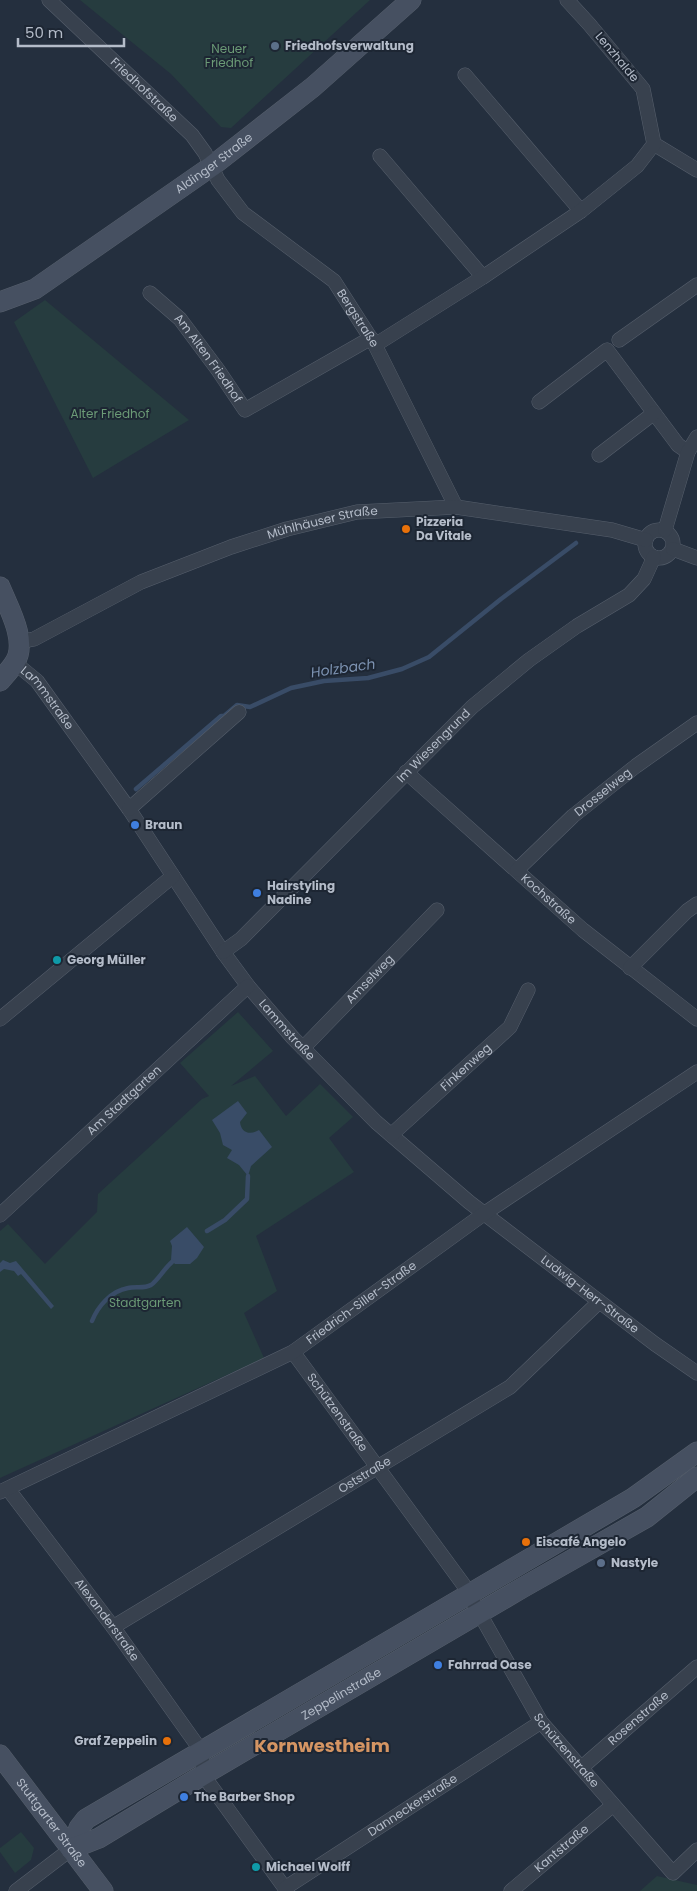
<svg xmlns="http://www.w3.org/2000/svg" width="697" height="1891" font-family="Poppins,sans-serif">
<rect width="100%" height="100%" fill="#242f3e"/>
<path fill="#263c3f" d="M80,0h290l-139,128 -10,-1 -50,-53z
M45,300l144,120 -96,58 -79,-156z
M238,1012l35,39 -42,35 24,-10 31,40 34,-32 33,33 -24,21 25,34 -98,64 21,55 -33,22 20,45 -264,120v-247l8,-7 37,40 52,-52 1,-18 104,-95 7,-3 -29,-33z
M21,1832l13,16 -3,12 -16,13 -15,-21v-4z
M657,1876l40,9v6h-57z"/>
<path fill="#394c67" d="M238,1101l9,12 -7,9c1,10 9,14 19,8l13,17 -21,19 -3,10 -9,-11 -12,-7 5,-8 -9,-5 -3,-12 -8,-13z
M187,1227l17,20 -7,11 -7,6h-15l-4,-4 1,-14 -2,-5z
M3,1260l7,3 6,-2 38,45 -3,3 -30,-35 -3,2 -4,-5 -10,-2 -4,3v-9z"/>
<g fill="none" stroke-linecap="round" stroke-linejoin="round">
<path stroke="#394c67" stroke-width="4.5" d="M136,789l85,-73h3l13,-11 13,2 41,-19 33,-7 44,-3 34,-9 27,-12 72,-58 75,-56
M207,1231l18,-11 22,-21 1,-23
M92,1321c6,-15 19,-30 36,-33 7,-2 16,1 23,-3 7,-5 13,-16 21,-23"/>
<g stroke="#565f6c" stroke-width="15">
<g id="street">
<path id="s1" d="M49,0l143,135 13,18 13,27 25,33 91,68 41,64 81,162"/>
<path d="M465,75l116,136"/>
<path d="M654,144l43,26"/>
<path d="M380,156l103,121"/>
<path id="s2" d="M150,293l30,26 38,51 27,40 126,-72"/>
<path d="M619,340l78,-55"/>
<path d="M375,345l108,-68 98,-66 56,-45 17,-22 -11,-55 -54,-65 -22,-24"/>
<path d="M539,402l68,-52 71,95 10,7"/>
<path d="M599,455l55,-42"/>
<circle cx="659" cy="544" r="14"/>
<path d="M665,530l23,-78 9,-15"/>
<path d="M673,549l24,9"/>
<path id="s3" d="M19,642l15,-3 107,-57 90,-35 56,-18 70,-17 99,-5 156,23 34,10"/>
<path id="s4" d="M15,663l22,18 92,128 94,143 25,34 45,52 83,84 93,80 186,142 42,29"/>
<path id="s5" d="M406,772l177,158 114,89"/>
<path d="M129,809l110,-97"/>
<path id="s6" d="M517,870l56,-54 63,-50 61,-43"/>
<path id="s7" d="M223,952l18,-13 231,-232 57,-47 48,-34 52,-31 15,-16 10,-22"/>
<path d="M630,968l57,-57 10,-7"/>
<path d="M0,1019l173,-143"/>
<path id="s8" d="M303,1048l134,-138"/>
<path id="s9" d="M391,1135l119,-108 18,-37"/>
<path id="s10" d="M0,1215l248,-229"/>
<path id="s11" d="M293,1352l170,232 78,138 132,151 24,-23"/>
<path id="s12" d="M8,1489l105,138 89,125 1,23 84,116"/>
<path id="s13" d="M0,1492l293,-140 192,-139 212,-141"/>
<path id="s14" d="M113,1627l397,-240 89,-85"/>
<path id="s15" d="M581,1768l116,-101"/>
<path id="s16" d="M285,1888l256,-166"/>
<path d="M16,1891l55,-42"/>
<path id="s17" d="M511,1891l102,-86"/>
</g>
</g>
<g stroke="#565f6c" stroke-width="21">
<g id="secondary">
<path id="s18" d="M0,302l35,-13 177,-123 101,-79 98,-87"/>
<path d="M0,587c8,20 28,54 15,75 -4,7 -10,13 -15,19"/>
<path id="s19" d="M0,1755l103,136"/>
<path d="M71,1849l8,-21 7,-9 547,-321 64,-46"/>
<path id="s20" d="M71,1849l28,-11 104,-63 319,-187 125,-71 50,-40"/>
</g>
</g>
<use href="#street" stroke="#38414e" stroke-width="14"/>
<use href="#secondary" stroke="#465061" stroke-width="20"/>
</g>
<g fill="#5c6f8a" stroke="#1d2633" stroke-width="2">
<circle cx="275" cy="46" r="5"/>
<circle cx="601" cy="1563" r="5"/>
</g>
<g fill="#e8710a" stroke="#1d2633" stroke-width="2">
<circle cx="406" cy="529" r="5"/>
<circle cx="526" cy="1542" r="5"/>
<circle cx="167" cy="1741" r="5"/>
</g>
<g fill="#3f7fe0" stroke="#1d2633" stroke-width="2">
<circle cx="135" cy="825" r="5"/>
<circle cx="257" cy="893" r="5"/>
<circle cx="438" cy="1665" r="5"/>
<circle cx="184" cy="1797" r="5"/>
</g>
<g fill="#0f9aa8" stroke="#1d2633" stroke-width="2">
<circle cx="57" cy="960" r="5"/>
<circle cx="256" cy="1867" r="5"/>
</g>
<g text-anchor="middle" stroke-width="4" stroke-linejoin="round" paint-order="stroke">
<g font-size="12" font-weight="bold" fill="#b4bcc9" stroke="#1d2633" text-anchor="start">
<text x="285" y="50">Friedhofsverwaltung</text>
<text x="416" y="526">Pizzeria<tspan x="416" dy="14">Da Vitale</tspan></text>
<text x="145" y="829">Braun</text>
<text x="267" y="890">Hairstyling<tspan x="267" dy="14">Nadine</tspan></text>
<text x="67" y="964">Georg Müller</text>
<text x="536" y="1546">Eiscafé Angelo</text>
<text x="611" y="1567">Nastyle</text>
<text x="448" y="1669">Fahrrad Oase</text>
<text x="157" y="1745" text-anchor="end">Graf Zeppelin</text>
<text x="194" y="1801">The Barber Shop</text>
<text x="266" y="1871">Michael Wolff</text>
</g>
<g font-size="12" fill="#6b9a76" stroke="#1d2633">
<text x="229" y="53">Neuer<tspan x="229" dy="14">Friedhof</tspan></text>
<text x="110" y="418">Alter Friedhof</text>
<text x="145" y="1307">Stadtgarten</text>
</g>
<g font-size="12" fill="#b4bcc9" stroke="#1d2633">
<text transform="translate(617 57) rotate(50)" y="4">Lenzhalde</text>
<text dy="4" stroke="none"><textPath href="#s1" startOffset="131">Friedhofstraße</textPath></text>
<text dy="4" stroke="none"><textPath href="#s18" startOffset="256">Aldinger Straße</textPath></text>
<text dy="4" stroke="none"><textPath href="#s1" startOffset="448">Bergstraße</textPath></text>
<text dy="4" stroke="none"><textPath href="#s2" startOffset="88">Am Alten Friedhof</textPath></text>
<text dy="4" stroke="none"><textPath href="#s3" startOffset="328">Mühlhäuser Straße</textPath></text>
<text dy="4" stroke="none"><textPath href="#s4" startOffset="48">Lammstraße</textPath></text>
<text dy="4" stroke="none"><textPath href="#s7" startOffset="295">Im Wiesengrund</textPath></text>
<text dy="4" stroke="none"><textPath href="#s6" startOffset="116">Drosselweg</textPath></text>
<text dy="4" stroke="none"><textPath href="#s5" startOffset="191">Kochstraße</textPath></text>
<text dy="4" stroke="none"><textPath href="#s8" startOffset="96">Amselweg</textPath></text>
<text dy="4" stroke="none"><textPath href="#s4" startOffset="458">Lammstraße</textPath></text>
<text dy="4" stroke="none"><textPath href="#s9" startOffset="101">Finkenweg</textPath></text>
<text dy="4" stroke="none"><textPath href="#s10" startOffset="169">Am Stadtgarten</textPath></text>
<text dy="4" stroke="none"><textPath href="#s4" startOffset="861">Ludwig-Herr-Straße</textPath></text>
<text dy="4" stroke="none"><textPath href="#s13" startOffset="409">Friedrich-Siller-Straße</textPath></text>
<text dy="4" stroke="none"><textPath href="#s11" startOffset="75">Schützenstraße</textPath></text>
<text dy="4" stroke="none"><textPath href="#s14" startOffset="294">Oststraße</textPath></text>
<text dy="4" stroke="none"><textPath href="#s12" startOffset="164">Alexanderstraße</textPath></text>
<text dy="4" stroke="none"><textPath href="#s20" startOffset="312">Zeppelinstraße</textPath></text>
<text dy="4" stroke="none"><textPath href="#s15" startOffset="76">Rosenstraße</textPath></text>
<text dy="4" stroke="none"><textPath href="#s11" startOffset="484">Schützenstraße</textPath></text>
<text dy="4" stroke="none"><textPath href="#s16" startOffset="152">Danneckerstraße</textPath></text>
<text dy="4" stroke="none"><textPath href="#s19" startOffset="85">Stuttgarter Straße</textPath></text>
<text dy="4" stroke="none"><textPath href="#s17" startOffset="66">Kantstraße</textPath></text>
</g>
<g font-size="14" font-style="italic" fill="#7c92b1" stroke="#1d2633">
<text transform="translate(343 668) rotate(-8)" y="5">Holzbach</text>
</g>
<g font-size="18" font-weight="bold" fill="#d59563" stroke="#1d2633">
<text x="322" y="1752">Kornwestheim</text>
</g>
</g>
<path d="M18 38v8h106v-8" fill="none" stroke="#b4bcc9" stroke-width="2.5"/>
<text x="25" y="38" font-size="15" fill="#b4bcc9" stroke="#1d2633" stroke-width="4" paint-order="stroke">50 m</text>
</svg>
